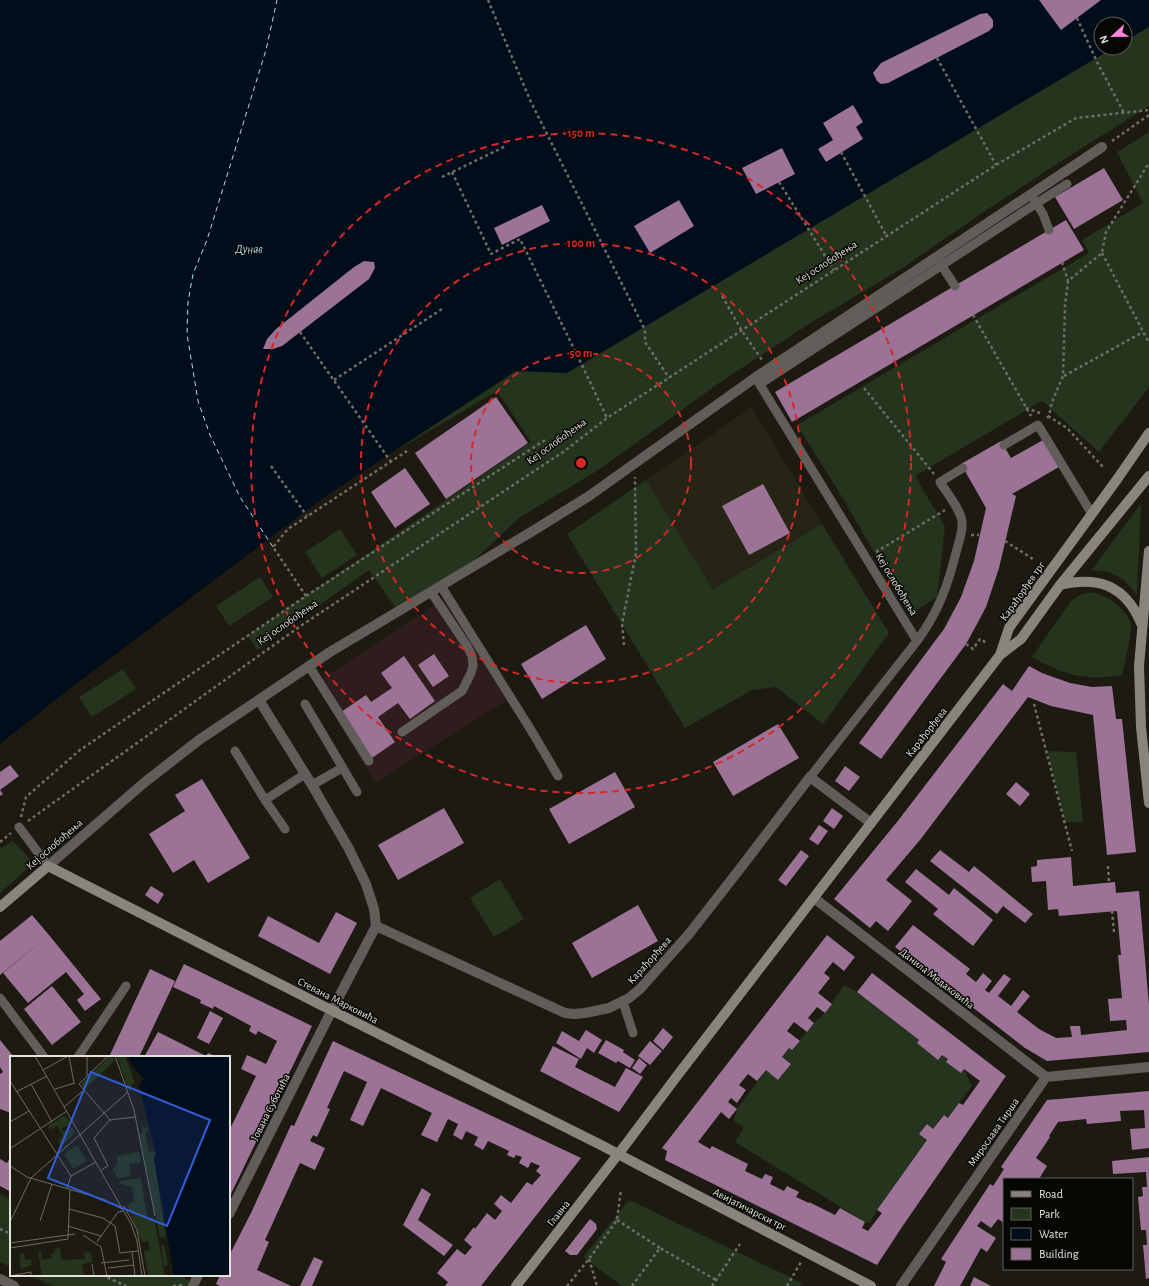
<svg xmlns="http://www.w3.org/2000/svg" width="1149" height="1286" font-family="'Alegreya Sans',sans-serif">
<rect width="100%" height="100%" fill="#1d1b11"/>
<path fill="#2f1c1c" d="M444,599l63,101 -132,83 -60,-99z"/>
<path fill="#262414" d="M752,407l70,117 -109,65 -67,-109z"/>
<path fill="#25341d" d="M1149,26v80l-72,45 -89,58 -87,60 -89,53 -93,61 -116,84 -84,51 -46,43 -78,46 -26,-37 -112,80 -9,-15 283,-193 -34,-51 -110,65 129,-86 51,2 545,-324h13v-7z
M1149,132v255l-50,65 -57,-51 -127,75 30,51 -8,70 -26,17 -75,-127 -39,-62 292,-172 -7,-13 61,-37 -26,-51z
M646,480l67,109 109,-65 67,109 -66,91 -47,-37 -24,3 -67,38 -118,-194z
M1141,503l-4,92 -13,-15 -15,-8 -17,-2z
M340,529l17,26 -35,23 -17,-26z
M260,577l13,20 -44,29 -13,-20z
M1085,593c3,0 7,-1 10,0 13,2 34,19 36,32 1,8 -7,41 -9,50 -37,6 -59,0 -90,-18l39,-56 7,-5z
M123,669l13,20 -44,28 -13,-20z
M1047,751l29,1 7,70h-18z
M13,841l21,22 -34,30v-44z
M500,879l24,40 -30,18 -24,-39z
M844,985l13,7 62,48 -2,3 21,16 4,-4 6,4 -1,3 14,11 3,-4 8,17 -24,32 -5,-3 -10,14 -6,-5 -8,10 8,6 -50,70 -7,13 -5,-1 -130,-80 9,-15 -10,-6 3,-12 29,-39 13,10 12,-16 -9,-7 7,-9 3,2 22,-27 11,-10z
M0,1194l11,5v68l-11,-5z
M629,1200l173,83 -2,3h-178l-39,-29z
M29,1275h149l17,8 -2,3h-140z"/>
<path fill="#000d1a" d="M0,0h1149v27l-24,14v-17h-24v24h12l-546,325 -51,-2 -193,127 -250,188 -73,58z"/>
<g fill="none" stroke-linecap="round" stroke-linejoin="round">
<path stroke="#afdcf8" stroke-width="1" stroke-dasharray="5 4" stroke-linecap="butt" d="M273,547l-33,-50 -30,-62 -12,-34 -11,-67 1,-32 5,-28 14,-34 59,-190 11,-50"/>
</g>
<path fill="#9c7397" d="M1039,0h62l-40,30z
M987,13l6,7v7l-4,4 -101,52 -7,1 -4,-3 -4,-8 8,-10 99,-49z
M853,105l10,17 -7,5 7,12 -37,23 -8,-13 15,-9 -10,-17z
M782,148l13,26 -39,20 -14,-26z
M1104,168l19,32 -49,29 -19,-32z
M679,200l15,26 -44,27 -16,-27z
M542,205l8,16 -48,24 -8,-17z
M1066,220l18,30 -292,172 -17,-30z
M364,261l10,1 1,6 -6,11 -87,67 -9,3h-10l4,-10 9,-10 78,-62z
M496,397l32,46 -82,56 -31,-46z
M1043,440l16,27 -47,27 4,2 -17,72 -13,39 -9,17 -11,20 -85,115 -22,-16 85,-114 17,-32 13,-36 12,-53 -25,-44 40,-23 10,17z
M405,468l25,36 -35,24 -24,-36z
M763,484l27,49 -41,22 -27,-49z
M586,625l20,34 -64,40 -21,-35z
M434,654l15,22 -16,11 -15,-22z
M404,656l31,45 -25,18 -12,-16 -20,14 17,25 -23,16 -31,-46 25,-17 5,7 21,-14 -11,-15z
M1029,666l13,7 28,10 22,4 20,-1 4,33h6l14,133 -29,3 -14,-140 -42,-9 -23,-9 -108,143 -34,40 26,21 -24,30 -12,-10 -6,7 -36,-29 63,-77 106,-138 9,7z
M778,724l21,34 -66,38 -20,-34z
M10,765l9,11 -19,14 3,4 -3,2v-24z
M845,766l15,11 -11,14 -14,-10z
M615,772l20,35 -66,37 -20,-35z
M202,779l48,79 -42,25 -14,-23 -21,13 -24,-39 36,-23 -10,-16z
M1016,782l14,12 -10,12 -14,-12z
M444,808l20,35 -66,37 -20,-35z
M832,808l11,8 -9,13 -11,-8z
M819,825l9,6 -10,14 -9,-6z
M801,850l8,6 -23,30 -8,-6z
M940,850l29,22 5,-6 59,48 -8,9 -22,-17 -6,8 -67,-53z
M1071,857l2,29 42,-4 1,11 23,-2 10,114v47l-102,9 -22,-13 -130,-101 18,-22 57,44 -4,5 10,8 7,-9 9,8 -7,9 4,3 15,-19 7,5 -13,17 13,10 12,-16 7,6 -13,16 22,17 17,9 16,-1 -2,-11h10l1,9 46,-5 -1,-10 -16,1 -2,-22 14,-1 -4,-43h3l-4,-44 -58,5 -1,-7 -10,1 -2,-29 -14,1 -1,-15 6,-1v-6z
M916,869l33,26 5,-7 39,32 -20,26 -40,-32 5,-5 -33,-27z
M151,886l13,8 -6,10 -13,-9z
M638,905l20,36 -66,37 -20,-35z
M336,912l21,11 -27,51 -72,-38 10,-20 51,27z
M32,915l17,20 -49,40v-34z
M49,935l52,64 -16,12 -8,-11 7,-6 -18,-22 -38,31 -25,-30z
M827,935l28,22 -11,14 -11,-9 -9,11 6,5 -12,15 14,11 -7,9 -8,-6 -9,11 6,5 -7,9 -13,-10 -7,9 13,10 -8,9 -3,-2 -7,9 9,7 -13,16 -12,-10 -9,11 -9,-7 -9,11 7,5 -9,13 -6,-5 -3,4 9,7 -8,10 -8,-7 -23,30 12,7 2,-3 36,18 -3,7 17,8 3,-5 8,3 -3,7 14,7 3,-5 12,6 -3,5 13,6v-1l26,13 5,-7 25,14 -3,6 6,3 14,-18 -5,-3 50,-70 -8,-6 8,-10 6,5 11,-14 4,3 11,-15 4,2 17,-24 -16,-12 -3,4 -15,-11 2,-3 -6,-4 -4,5 -21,-17 2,-3 -62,-48 15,-19 134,103 -104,151 -25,38 -212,-105 2,-9 -5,-3z
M184,964l128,62 -83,172v-67l27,-55 -15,-7 6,-14 19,9 11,-23 -19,-10 -2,4 -7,-4 2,-5 -37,-20 -1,3 -13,-6 1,-3 -28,-13z
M150,969l25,12 -36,76h-30z
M52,986l29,36 -29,23 -28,-36z
M210,1011l13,7 -14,26 -12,-6z
M663,1028l10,9 -10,13 -10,-9z
M586,1030l16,10 -8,13 -7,-5 -6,11 -25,-16 6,-12 17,10z
M158,1032l48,24 2,-3 9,4h-73z
M0,1040l14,17h-3v56l-11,-4v-35l3,-2 -3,-5z
M606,1040l18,10 -1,2 12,8 -5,8 -12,-7 -2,2 -18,-10z
M333,1041l248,117 -100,128h-36l3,-4 -11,-9 20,-24 8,6 7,-8 -8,-7 10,-13 1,2 12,-16 8,7 7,-9 -8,-7 7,-9 10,8 16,-21 5,3 9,-10 -5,-4 4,-5 -9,-4 -3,6 -9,-5 3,-6 -6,-2 -2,3 -7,-3 2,-4 -21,-10 -5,9 -9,-5 4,-8 -12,-6 -4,9 -9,-5 5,-11 -10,-5 -11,23 -16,-7 11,-22 -51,-25 -18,38 -13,-6 17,-38 -23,-11 -17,37 3,1 -13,28 -4,-2 -3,6 15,7 -10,22 -15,-7 -35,77 4,2 -12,28 34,16h-71l-4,-2 4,-9h9v-19l22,-43 40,-88 3,1z
M650,1041l12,10 -12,14 -12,-9z
M553,1046l26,13 -4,8 40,20 11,-19 17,9 -24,35 -79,-41z
M639,1058l8,7 -7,9 -8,-6z
M1149,1091v57l-17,2 -2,-21 15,-1 -1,-18 -24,1 1,10 -34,3 -1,-5 -28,3 -9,14 1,1 -14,21 11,8 -8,13h-35v44l-6,-4 -7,9 -10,-7 -4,5 19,12 -9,14 -6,-4 -21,38h-26l12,-24 -5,-3 49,-75 3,2 11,-17 -3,-2 46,-67z
M11,1156v36l-11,-6v-27l7,4z
M1149,1157v121l-3,1 -3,-34h4l-1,-15h-5l-3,-33 5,-1 -1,-9h5l-1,-15 -33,2 -1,-13z
M422,1188l9,6 -13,26 35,25 -9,11 -41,-31z
M590,1219l6,5 1,5 -20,26h-7l-5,-4z
M314,1257l9,4 -11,25h-12z
M974,1277l17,9h-21z"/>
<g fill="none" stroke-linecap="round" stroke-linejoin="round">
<path stroke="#6f6d65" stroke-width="2.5" stroke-dasharray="3 3" stroke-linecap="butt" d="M488,0l42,100 115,230v12l24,36
M1077,18l20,44 27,51
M937,58l59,107
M1112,141l37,-26
M841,152l46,85
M452,172l39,82 29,-15 62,126 25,53
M442,177l64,-31
M779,182l55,88
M1102,253l47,90
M1062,262l6,19
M722,296l20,35 20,29
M973,315l58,101
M300,332l91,130
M1064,376l79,-44
M334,380l108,-71
M864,388l70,86
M1026,408l14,5
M1048,416l19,12 36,39
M1047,418l2,-2 3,-14 11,-26 2,-71 3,-24 34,-28 4,-21 43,-69
M271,466l36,50
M971,535h8
M1005,541l28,18
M876,552l69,-42
M306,596l-33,-49 15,-18 119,-78
M966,644l7,5 7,-10 7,4
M624,645l-2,-21 14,-71 -1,-76
M1034,704l38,147
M21,817l5,-20 54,-47 226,-154 239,-156
M28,821l271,-194 267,-177 41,-32 389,-253 80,-47 73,-8
M0,842l11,-9
M1108,866l1,17
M1112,911l2,21
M617,1220l43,28
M0,1229l11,5
M589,1259l8,27
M102,1275l24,11
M173,1286l10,-1
M567,1286l22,-27 28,-39 4,-31
M632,1286l28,-38 56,32
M712,1286l28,-42
M787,1286l14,-24"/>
<path stroke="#615e5a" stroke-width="9" d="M1034,199l9,15 6,16
M938,260l17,26
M757,380l160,261
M760,384l277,-181 30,-19
M1004,445l34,-20 54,89
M441,586l93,149 24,41
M309,666l60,95
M305,704l52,88
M402,732l60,-41 9,-18 2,-7 -1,-10 -5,-10 -36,-54
M235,751l30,49 40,-26
M810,777l107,-136c22,-30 31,-56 40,-92 2,-8 6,-18 5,-27 -1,-12 -15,-29 -22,-40l23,-14
M312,785l30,-17
M265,800l20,29
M19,827l29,39
M0,998l44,59
M623,1002l10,31
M78,1057l48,-71"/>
<path stroke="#615e5a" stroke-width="10" d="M48,866l97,-84 54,-42 131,-88 206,-123 53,-33 167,-119 346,-230
M814,898l232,179
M376,926l189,87 9,1 11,-1 24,-5 20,-10 11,-9 49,-55 50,-64 71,-93 61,46
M229,1214l103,-204 44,-84 -2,-17 -8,-25 -17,-35 -37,-64 -53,-85
M0,1279l14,7
M193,1286l5,-11
M901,1286l145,-209 103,-10"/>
<path stroke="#8a847e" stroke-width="10" d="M1149,551l-10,115 2,61 8,76
M1060,585c38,-9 65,0 81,38
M1000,655l9,-27 109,-150 31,-45
M0,907l48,-41 273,139 278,139 40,21 232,121
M516,1286l110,-142 51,-68 323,-421 21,-16 39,-54 89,-109"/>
</g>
<g fill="none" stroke="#d62828" stroke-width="2" stroke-dasharray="7 5">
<circle cx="581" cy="463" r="110"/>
<circle cx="581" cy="463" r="220"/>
<circle cx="581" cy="463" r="330"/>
</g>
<g text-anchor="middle" stroke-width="3" stroke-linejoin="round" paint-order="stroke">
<g font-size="11" fill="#e4e3dd" stroke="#060603">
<text transform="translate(826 262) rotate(-33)" y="4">Кеј ослобођења</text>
<text transform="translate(556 441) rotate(-36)" y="4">Кеј ослобођења</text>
<text transform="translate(897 584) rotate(59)" y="4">Кеј ослобођења</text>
<text transform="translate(1022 591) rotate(-55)" y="4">Карађорђев трг</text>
<text transform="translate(287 622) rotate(-35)" y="4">Кеј ослобођења</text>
<text transform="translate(926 732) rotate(-52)" y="4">Карађорђева</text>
<text transform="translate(54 844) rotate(-41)" y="4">Кеј ослобођења</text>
<text transform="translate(649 960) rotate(-48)" y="4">Карађорђева</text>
<text transform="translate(937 978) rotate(38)" y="4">Данила Медаковића</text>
<text transform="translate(338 1000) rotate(27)" y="4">Стевана Марковића</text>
<text transform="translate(270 1107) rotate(-63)" y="4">Јована Суботића</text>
<text transform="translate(993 1132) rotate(-55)" y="4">Мирослава Тирша</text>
<text transform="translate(750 1209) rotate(27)" y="4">Авијатичарски трг</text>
<text transform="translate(558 1213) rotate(-52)" y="4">Главна</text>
</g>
<g font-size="12" font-style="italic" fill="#afdcf8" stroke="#060603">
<text x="249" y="253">Дунав</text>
</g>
</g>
<g transform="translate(10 1056)">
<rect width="220" height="220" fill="#1d1b11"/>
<path d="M100,0l5,4 -31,30 -3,-6zM107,0h8l10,27 -4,1 1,5 -3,2zM55,59l6,8 -10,6 2,3 9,-5 3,6 -14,13 -3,-5 5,-5 -6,-10 -7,4 -2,-4zM130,63l4,9 3,-1 1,4 -3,1 4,20 6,-1 -2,-12 3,15 -2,4 12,79 -6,1 -21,-104 4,-2zM67,89l10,16 -14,8 -9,-15zM129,96l2,10 -12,2 2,12 -13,2 -6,-9 5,-3v-10zM131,122l5,33 2,7h6l11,58h-17l-4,-25 6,-1 -2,-9 -6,1 -15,-37 7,-4 -2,-14 -12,-3 -1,-3zM151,189h3l4,20 -4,1zM50,192l2,12 23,-1 -1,-6 5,-1 2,3 2,7 -11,2 2,12h-42l-4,-24 3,-1 1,9 10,-2 -1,-4 4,-1v-4zM14,197l1,7 6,-1 1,6 -11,4 -2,-15z" fill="#25341d"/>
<path d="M118,0h102v220h-56l-20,-118 2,-4 -17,-69 5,-6 -12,-13z" fill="#000d1a"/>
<path fill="none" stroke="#000d1a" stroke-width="2" d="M139,69h23l39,28 19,5"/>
<path fill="none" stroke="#6d6b63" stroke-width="1" d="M25,0l96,168 6,17 5,35M59,0l5,27M77,0v20M105,0l19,54 21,106M33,14l25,-14M0,25l61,95 -4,13M21,28l21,38M69,28l31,36 25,-3M69,28l29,-28M45,33l20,-6M6,36l31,-16M54,51l20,-17M0,66l19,-11M1,92l56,-37M0,110l17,11 76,22 19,10M91,114l7,-4 -14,-28 16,-18M61,120l25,-14M21,122l97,-86M114,150l13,24 8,46M59,153l34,9 12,8 5,27 18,-2M30,165l12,-37M0,166l21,-44M58,170l33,10M73,179l18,12 6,29M87,186l21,-30 5,-1M0,187l65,-9M0,192l58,-9 2,-49M122,196l3,24M91,207l28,-3M82,208l2,12M98,212l26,-3M0,220l21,-4v4"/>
<path fill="#315dd8" fill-opacity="0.15" stroke="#315dd8" stroke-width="2" d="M81,16l119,48 -43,106 -119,-48z"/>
<rect width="220" height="220" fill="none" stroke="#e4e3dd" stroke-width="2"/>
</g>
<circle cx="581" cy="463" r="6" fill="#d62828" stroke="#060603" stroke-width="2"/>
<g font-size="12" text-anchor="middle" font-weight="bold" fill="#d62828" stroke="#060603" stroke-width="3" stroke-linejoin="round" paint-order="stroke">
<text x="581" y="137">150 m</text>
<text x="581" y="247">100 m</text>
<text x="581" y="357">50 m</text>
</g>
<rect x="1003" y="1178" width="130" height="92" fill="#060603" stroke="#5f5e5a"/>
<rect x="1011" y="1191" width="20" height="6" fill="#8a847e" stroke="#5f5e5a"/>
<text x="1039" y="1198" font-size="12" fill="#e4e3dd">Road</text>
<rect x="1011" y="1208" width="20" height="12" fill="#25341d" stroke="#5f5e5a"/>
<text x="1039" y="1218" font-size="12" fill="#e4e3dd">Park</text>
<rect x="1011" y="1228" width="20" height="12" fill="#000d1a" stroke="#5f5e5a"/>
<text x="1039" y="1238" font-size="12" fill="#e4e3dd">Water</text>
<rect x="1011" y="1248" width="20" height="12" fill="#9c7397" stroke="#5f5e5a"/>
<text x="1039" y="1258" font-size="12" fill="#e4e3dd">Building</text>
<g transform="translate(1113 36) rotate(248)"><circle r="19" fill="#060603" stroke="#5f5e5a"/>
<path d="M0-3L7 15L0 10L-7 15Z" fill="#fe86e0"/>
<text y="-6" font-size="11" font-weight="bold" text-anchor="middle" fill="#e4e3dd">N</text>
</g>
</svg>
